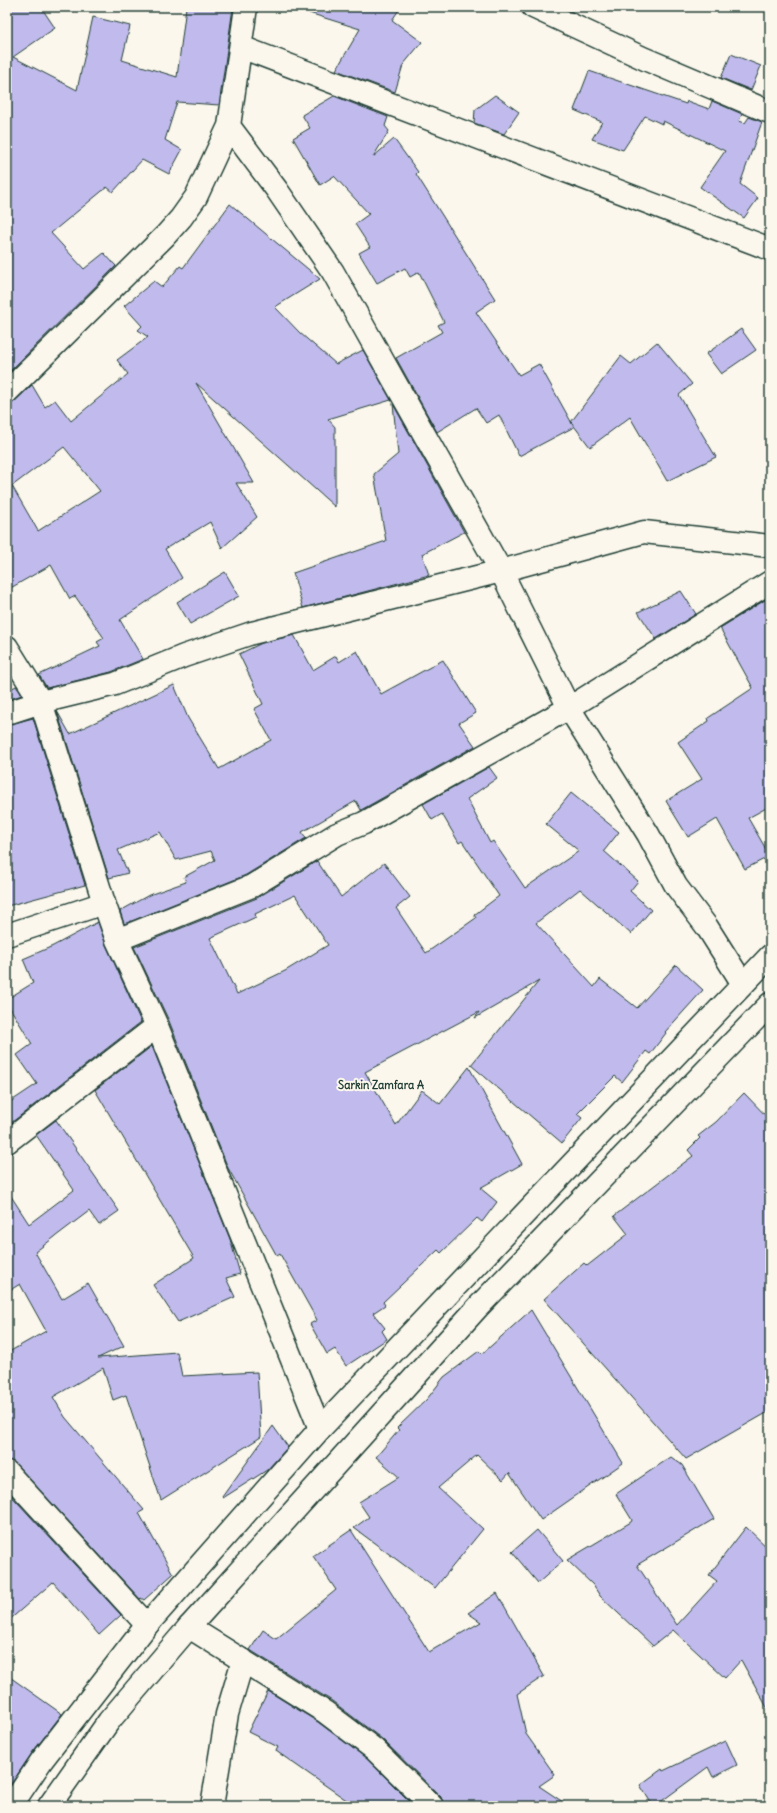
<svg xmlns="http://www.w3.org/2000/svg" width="777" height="1813" font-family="Delius,sans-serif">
<rect width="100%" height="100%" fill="#fbf7ec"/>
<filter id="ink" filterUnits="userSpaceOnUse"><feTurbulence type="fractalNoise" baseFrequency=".025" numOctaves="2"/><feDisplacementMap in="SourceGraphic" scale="8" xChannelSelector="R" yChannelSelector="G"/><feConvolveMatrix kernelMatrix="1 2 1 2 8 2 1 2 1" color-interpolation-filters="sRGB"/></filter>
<g filter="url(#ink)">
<path fill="#c1bbed" stroke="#1f3d34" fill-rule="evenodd" d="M7,7h34l14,21 -42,29 64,33 16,-73 37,9 -8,34 55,17 9,-70 47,1 -14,97 -42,-3 -12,38 17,10 -13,24 -27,-14 -29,32 -6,-5 -56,46 33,36 20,-16 12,13 -109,108z
M310,7h91l-9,13 30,22 -19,23 -8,27 -59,-22 24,-41 -51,-16z
M731,54l30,12 -10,24 -30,-12z
M589,71l97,33 1,-3 22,8 3,-8 30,13 -3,7 6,2 4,-6 13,5 -22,62 18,14 -14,20 -44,-31 25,-36 -62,-30 -1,3 -17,-8 -22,34 -31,-11 10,-17 -28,-12z
M495,95l24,17 -15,22 -30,-11 1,-13z
M334,96l54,21 -3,9 4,5 -16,26 21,-18 24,33 -2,2 79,125 -19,13 43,63 20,-11 35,63 -55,29 -20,-41 -13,8 -10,-15 -39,24 -41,-74 46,-26 -4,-7 6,-3 -25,-50 -9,5 -5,-9 -28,15 -18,-30 11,-6 -15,-23 14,-10 -35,-38 -14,9 -27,-47 17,-10 -8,-13z
M230,204l90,75 -45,28 25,26 36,31 27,-14 28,50 -63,19 7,8v80l-139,-124 58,100h-18l21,34 -35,31 -12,-26 -45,27 17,29 -62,42 23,39 -32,13 -64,16 -8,-13 61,-29 -3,-4 7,-4 -29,-42 -5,3 -19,-34 -44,25v-186l8,-3 17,-16 13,22 10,-7 16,21 57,-47 -11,-14 31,-23 -10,-7 4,-4 -18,-20 30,-25 8,6 18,-21 3,2zM64,447l36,44 -62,40 -26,-45z
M741,329l15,21 -35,24 -15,-20z
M657,342l35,42 -13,11 37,62 -49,24 -37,-64 -40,30 -19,-25 50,-66 10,8z
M393,404l71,128 -42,22 7,21 -126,33 -10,-35 93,-32 -12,-67 24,-20z
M225,572l14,24 -49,28 -13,-22z
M681,591l15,23 -40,25 -18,-27z
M770,597v209l-22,12 22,38 -25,13 -28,-50 -29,18 -22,-36 36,-22 -24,-37 31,-21 -1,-3 45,-30 -33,-60z
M294,635l19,35 23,-14 3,6 18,-11 24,43 62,-34 33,53 -17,10 16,23 -114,64 -5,-9 -54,31 4,6 -60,37 -122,49 -4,-13 29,-16 37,-13 -2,-5 31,-17 -4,-9 -35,9 -16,-28 -42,18 10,23 -19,5 -52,-167 13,23 104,-49 14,33 31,51 52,-29 -17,-31 9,-5 -24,-50 23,-11z
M16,686l6,9 -15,5v-9z
M33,718l52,167 -78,21v-181z
M489,767l8,11 -30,21 23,44 3,-2 32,47 54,-37 -33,-27 25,-31 48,39 -15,19 34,30 -8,10 21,19 -20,24 -51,-45 -44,34 58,64 6,-8 37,29 39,-43 27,25 -38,42 1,1 -16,21 -4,-3 -24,31 -7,-6 -38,38 5,4 -20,25 -91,-78 68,-84 -64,37 4,-6 -114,60 31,53 26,-35 18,14 29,-37 53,97 -42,24 17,14 -15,20 -5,-4 -36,35 -3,-3 -55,52 2,3 -12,8 12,15 -3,3 5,8 -41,27 -11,-17 -8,5 -17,-30 7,-4 -37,-66 -3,2 -49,-88 -59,-147 -35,-74 123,-49 60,-37 24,36 43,-34 26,34 -14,11 30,45 50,-35 -2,-3 25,-19 -37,-55 -3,2 -17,-29 -10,6 -9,-16zM295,895l33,50 -43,26 -48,23 -27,-56 46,-21 -1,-3z
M98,922l8,23 35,77 -134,104v-22l30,-20 -20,-29 15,-11 -25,-41v-4l26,-16 -10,-24 30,-13z
M152,1046l78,193 10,35 -14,4 9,19 -57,25 -25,-37 41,-27 -99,-168z
M744,1093l25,26 -4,4 5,7v281l-84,48 -142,-160 40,-36 3,3 41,-32 -14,-18 79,-60 -5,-6 12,-12 -2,-2 18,-14z
M56,1120l63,91 -20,14 -10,-14 -54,41 27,47 26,-16 36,63 -26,12 79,-6 5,24 75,-4 4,65 -100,63 -35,-105 -13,5 -10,-32 -50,29 12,20 79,93 -5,3 34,61 -29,26 -3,-2 -1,1 -124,-135 -9,-4v-107l39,-22 -26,-47 -13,8v-102l22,34 45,-34 -38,-55z
M531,1310l92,153 -82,57 -32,-47 -6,7 -26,-25 -39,33 45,41 -48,59 -81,-60 15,-11 -10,-15 40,-25 -23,-20 23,-27 -2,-2 30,-29 17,-22 35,-26 3,3z
M273,1426l15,21 -21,23 -44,28 -1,-1z
M671,1457l11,8 32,54 -77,46 40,60 40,-44 -8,-6 37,-48 24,23v163l-29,-53 -16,18 -52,-48 -20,16 -53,-50 -7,-11 -26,-25 64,-38 1,-2 -16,-26z
M7,1491l114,124 -22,20 -46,-53 -46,40z
M351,1530l78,122 52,-30 -13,-9 29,-20 47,83 -27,18 9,40 29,41 -16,11 30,20h-125l-3,-9 -59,-58 -50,-38 -82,-51 13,-20 13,9 60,-49 -23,-34z
M537,1530l26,31 -25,22 -26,-31z
M7,1675l55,39 -30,39 -25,37z
M268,1691l50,31 48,36 48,48h-59l-79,-55 2,-4 -30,-15z
M726,1741l11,24 -24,12 -5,-10 -53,39h-2l-13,-21 22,-16 1,2z"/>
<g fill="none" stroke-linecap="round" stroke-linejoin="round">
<g stroke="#1f3d34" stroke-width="25">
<path id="street" d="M533,7l112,52 125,53
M241,47l529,202
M229,126l48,64 56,82 168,299 68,137 79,126 28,52 31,41 36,57
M7,392l158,-156 16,-18 15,-21 33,-71 17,-119
M7,647l34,55 63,201 13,37 40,86 163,403
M7,713l34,-11 74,-18 69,-28 68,-23 249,-62 143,-39 126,14
M7,935l97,-32
M117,940l135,-54 85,-52 27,-11 205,-115 201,-126
M7,1142l150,-116
M7,1472l140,153
M189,1627l136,85 49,37 58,57
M212,1806l15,-92 16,-54"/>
</g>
<g stroke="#1f3d34" stroke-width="25">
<path id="secondary" d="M11,1806l31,-46 105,-135 173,-196 450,-473
M49,1806l60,-85 80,-94 289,-320 292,-303"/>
</g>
<use href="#street" stroke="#fbf7ec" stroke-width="22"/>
<use href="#secondary" stroke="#fbf7ec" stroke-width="22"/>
</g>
</g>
<g text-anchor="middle" stroke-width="4" stroke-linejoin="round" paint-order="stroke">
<g font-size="11" font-weight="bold" fill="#1f3d34" stroke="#fbf7ec">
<text x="381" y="1089">Sarkin Zamfara A</text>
</g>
</g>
<rect width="777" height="1813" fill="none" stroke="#fbf7ec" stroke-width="24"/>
<rect x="12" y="12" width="753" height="1789" fill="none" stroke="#1f3d34" stroke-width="1.5" filter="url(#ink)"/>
</svg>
